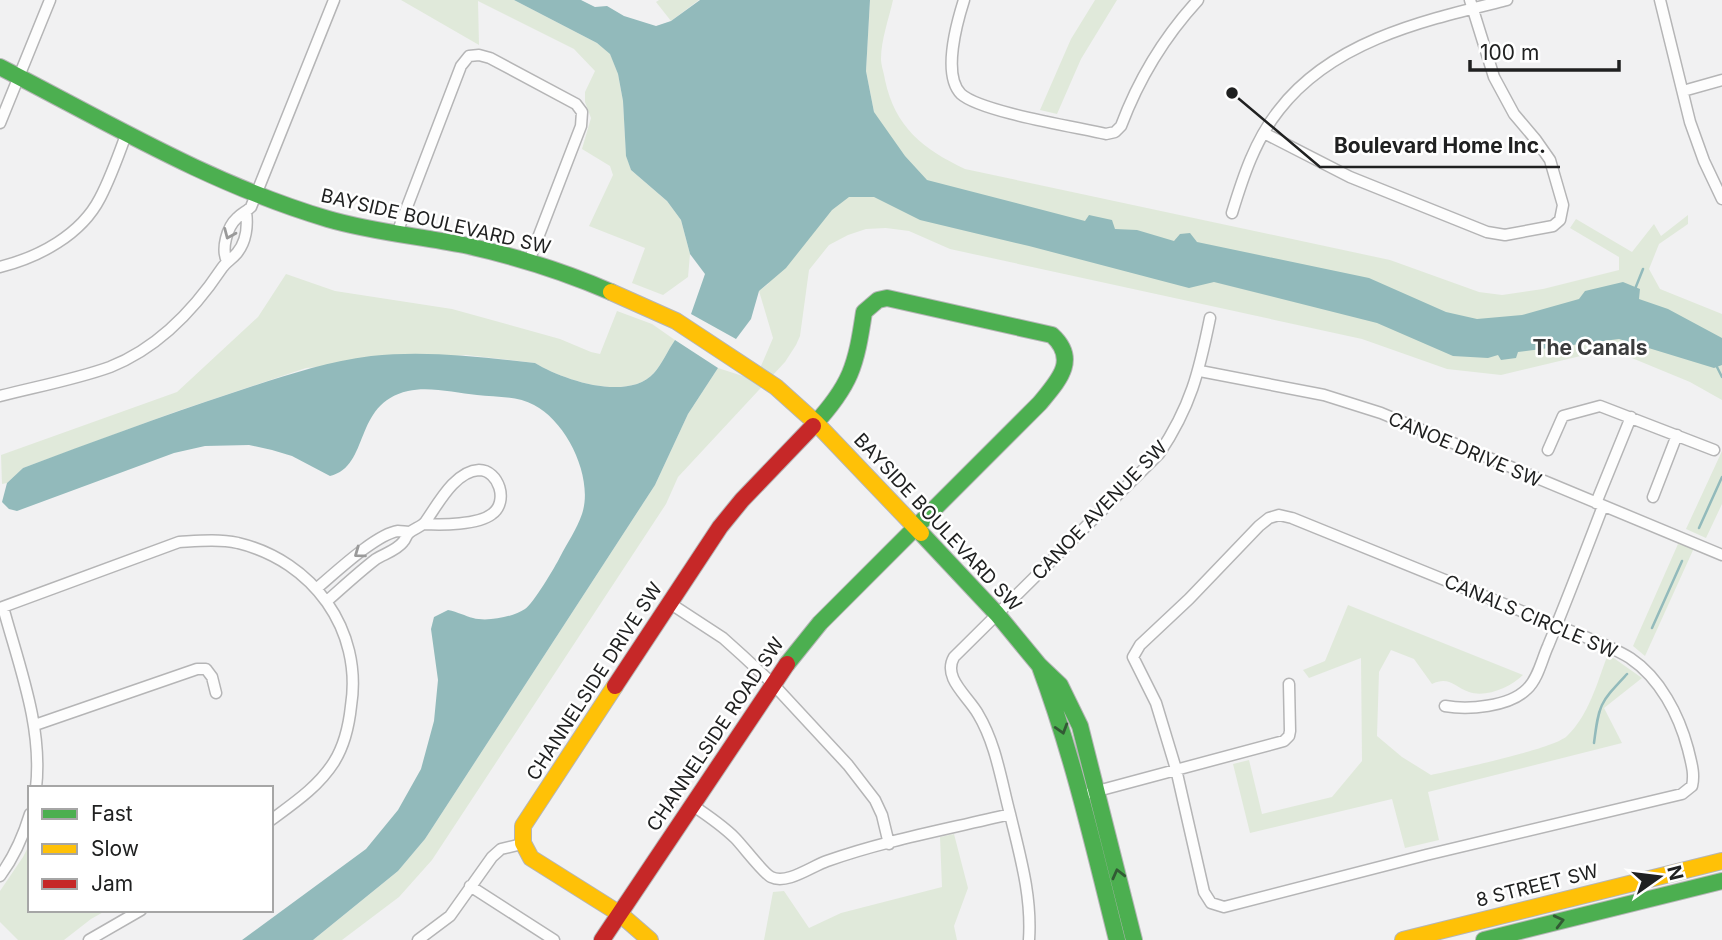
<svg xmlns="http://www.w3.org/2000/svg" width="1722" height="940" font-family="Inter,sans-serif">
<rect width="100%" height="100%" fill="#f1f1f2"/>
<path fill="#e0e9da" d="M401,0h113l83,43 13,10 8,21 5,27 3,54 5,15 36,31 14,19 9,34 -2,23 -25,18 -31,-12 13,-35 -56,-22 24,-51 -3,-9 -28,-17 9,-31 -6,-16v-10l10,-21 -21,-22 -96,-48 1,44z
M659,0h40l-28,21 -15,-19z
M870,0h23c-4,18 -12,40 -12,59 0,6 3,14 4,21 10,47 38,69 80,89l425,91 89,32 23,3 41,-6 76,-19v-13l-49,-29 6,-9 56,33 22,-28 7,12 27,-21v9l-29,20 -10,25 11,20 62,25v86l-32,-18 -80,-33 -109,26 -54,-6 -85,-30 -412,-90 -41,-18 -23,-3 -20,1 -18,6 -19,10 -20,25 -9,66 -4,9 -11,17 -107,115 -12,27 -234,356 -33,37 -57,43h-29l85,-69 27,-32 230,-354 33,-71 30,-46 37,12 18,-42 -14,-47 9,-7 106,-172 -8,-41z
M1095,0h22l-36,59 -24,55 -17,-4 31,-71z
M286,274l49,17 117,18 108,30 31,13 9,2 17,-43 35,13 23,16c-7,10 -13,24 -21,33 -26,29 -91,7 -119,-10l-69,-8 -160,13 -131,44 -152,56 -16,15 -5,1 -1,-29 176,-63 81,-75z
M1722,451v53l-16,34 -20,-9z
M1678,544l16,4 -49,108 -12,-10z
M1348,605l175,70c-12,12 -37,23 -54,17 -16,-6 -20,-16 -37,-8l-18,-25 -23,-9 -12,22 -2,64 25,21 29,18c23,-5 123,-26 136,-39 22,-21 30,-53 41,-82l34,24 -38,30 18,35 -194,49 11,48 -34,8 -13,-49 -142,34 -17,-69 16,-4 13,54 70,-17 30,-36 -1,-103 -52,20 -6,-8 22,-9z
M954,834l14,54 -14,38 3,14h-193l9,-48 11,-1 25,37 32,-15 101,-26 -2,-50z
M30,843v67h77l-16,9 -27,21h-46l-18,-18v-31l23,-34z"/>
<path fill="#92babb" d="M514,0h67l14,7 12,-1 17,10 32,10 15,-5 29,-21h170l-4,71 8,41 31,44 22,24 158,41 4,-6 23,5 3,9 22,1 37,11 6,-7 10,-1 7,9 172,36 77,34 31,7 45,-4 57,-16 6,-8 38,-9 17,7 -1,10 29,10 54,29v27l-8,3 -95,-29 -101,13 -2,6 -15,2 -3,-5 -10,3 -35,-2 -76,-33 -163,-41 -25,6 -160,-42 -109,-26 -46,-23h-25l-17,13 -46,58 -27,23 -8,28 -15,20 -45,-25 14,-40 -15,-20 -9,-34 -14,-19 -36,-31 -5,-14 -3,-55 -5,-27 -8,-20 -13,-11z
M675,340l43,28 -30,46 -33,71 -230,354 -27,32 -85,69h-71l124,-91 32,-39 23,-41 13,-48 4,-41 -7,-51 3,-12 14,-7c10,2 17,6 25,8 14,4 40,-1 52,-9 8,-5 30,-42 35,-52 7,-14 17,-28 22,-43 12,-36 -15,-92 -48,-109 -16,-9 -39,-8 -57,-10 -21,-2 -48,-9 -69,-4 -56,13 -37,75 -78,85l-38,-20 -20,-6 -23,-5 -44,1 -31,7 -157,58 -8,-2 -7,-7 5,-19 16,-15c69,-26 139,-52 209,-75 46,-15 91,-31 139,-37 55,-6 109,1 164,7 28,17 93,39 119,10 8,-9 14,-23 21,-33z"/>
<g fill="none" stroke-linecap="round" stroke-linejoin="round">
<path stroke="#92babb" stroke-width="2.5" d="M1635,289l8,-20
M1717,367l5,10
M1699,528l23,-51
M1652,628l30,-67
M1594,743c5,-40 6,-40 33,-69"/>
<g stroke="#b5b5b6" stroke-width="13">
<path id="street" d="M964,0c-7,22 -22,75 -3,94 20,18 115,33 145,40l9,-2 6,-6c18,-48 43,-89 77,-126
M1660,0l30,122 14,39 18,38
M1683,91l39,-11
M0,123l50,-123
M1264,133l86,44 137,55 18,3 48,-9 7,-6 3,-15 -13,-45 -14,-20 -22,-26 -20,-37 -24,-77
M1232,213c11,-36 23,-73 47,-103 54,-70 147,-90 228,-110
M397,233l64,-167 8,-10 10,-1 11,3 86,46 6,8 -1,14 -52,135
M227,261c-6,-12 0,-34 10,-43 5,-5 9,-6 14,-11l83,-207
M0,267c39,-10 81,-32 100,-69 11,-21 19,-44 27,-66
M1200,371l124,24 57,18 341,142
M0,396c35,-9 77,-17 110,-29 48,-19 84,-57 112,-99 4,-6 10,-9 15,-15 9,-11 11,-27 9,-41
M1548,450l15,-34 37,-10 114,44
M1653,497l24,-62
M1596,503l35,-86
M1279,515l13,3 313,127c8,4 17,8 25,13 30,20 49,57 58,91 3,13 7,24 4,37l-10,8 -256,61 -202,52 -13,-4 -7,-11 -28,-123 -20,-66 -23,-46 7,-12 49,-46 70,-73 10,-8z
M316,589c18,-15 60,-55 82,-58 4,0 7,1 11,1
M327,601c16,-14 32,-29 49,-42 8,-5 21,-9 27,-17 3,-3 3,-7 6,-9 5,-5 13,-6 17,-12 12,-17 29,-50 53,-51 20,0 30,32 13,44 -14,11 -50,11 -68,10
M671,604l52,34 20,18 29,27 76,82 27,35 7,15 7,29
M3,607c16,59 40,120 33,181
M0,608l179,-66c19,-1 39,-3 59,1 75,18 125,87 113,163 -2,19 -7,40 -17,56 -16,25 -40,41 -63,58
M1445,706c23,4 64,1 82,-17 11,-10 15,-30 21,-43 19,-46 37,-93 55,-140
M35,725l162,-56h9l6,8 4,16
M1090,793l194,-52 5,-5 1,-5 -1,-47
M692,805c15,10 30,20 43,33 8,8 28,35 36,39 16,8 41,-11 56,-16 59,-21 122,-32 183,-47 -9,-34 -14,-70 -32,-100 -10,-18 -36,-36 -24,-57l205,-203c32,-48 40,-82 51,-136
M1010,814c10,42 22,82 19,126
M0,876c14,-19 23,-39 30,-62
M470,886l84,54
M89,940l52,-30
M418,940l32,-24 42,-59 9,-8 21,-5"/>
</g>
<g stroke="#b5b5b6" stroke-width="18">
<path id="fast" d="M0,67c107,55 212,118 328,152 44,13 91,17 136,26 50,11 99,26 147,47
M921,533l76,81 42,51 21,20 20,41 54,214
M787,664l33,-41 220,-220c18,-22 39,-43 12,-68l-165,-37 -9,2 -14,12c-8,54 -13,73 -51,114
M1040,667c33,89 54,181 77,273
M1484,940l238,-59"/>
</g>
<g stroke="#b5b5b6" stroke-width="18">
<path id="slow" d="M611,292l65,29 100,66 40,36 105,110
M615,686l-92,140v17l8,15 89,56 30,26
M1403,940l319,-79"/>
</g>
<g stroke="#b5b5b6" stroke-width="18">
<path id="jam" d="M615,686l105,-159 22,-27 71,-74
M602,940l185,-276"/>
</g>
<use href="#street" stroke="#fdfdfd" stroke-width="10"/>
<use href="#fast" stroke="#4caf50" stroke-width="16"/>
<use href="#slow" stroke="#ffc107" stroke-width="16"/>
<use href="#jam" stroke="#c62828" stroke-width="16"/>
</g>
<defs><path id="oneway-chevron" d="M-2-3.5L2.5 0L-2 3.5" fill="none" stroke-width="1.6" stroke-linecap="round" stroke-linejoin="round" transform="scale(1.75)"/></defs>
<g stroke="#9a9a9a">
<use href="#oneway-chevron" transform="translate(229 234) rotate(113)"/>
<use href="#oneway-chevron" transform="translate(359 553) rotate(144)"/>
</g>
<g stroke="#325a34">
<use href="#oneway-chevron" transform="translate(1062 729) rotate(73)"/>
<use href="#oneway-chevron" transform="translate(1118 874) rotate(-104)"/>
<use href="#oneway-chevron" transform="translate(1559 921) rotate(-14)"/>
</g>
<g text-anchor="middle" stroke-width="5" stroke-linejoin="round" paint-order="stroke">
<g font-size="19" fill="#202121" stroke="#fff">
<text transform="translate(436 221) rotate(13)" y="7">BAYSIDE BOULEVARD SW</text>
<text transform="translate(1465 449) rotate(23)" y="7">CANOE DRIVE SW</text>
<text transform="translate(1099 510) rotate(-46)" y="7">CANOE AVENUE SW</text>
<text transform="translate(938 522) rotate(47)" y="7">BAYSIDE BOULEVARD SW</text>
<text transform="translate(1531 616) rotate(23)" y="7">CANALS CIRCLE SW</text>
<text transform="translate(594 681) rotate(-57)" y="7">CHANNELSIDE DRIVE SW</text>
<text transform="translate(715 734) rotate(-56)" y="7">CHANNELSIDE ROAD SW</text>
<text transform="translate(1537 885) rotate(-14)" y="7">8 STREET SW</text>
</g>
<g font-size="21" font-weight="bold" fill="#3b3c3d" stroke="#fff">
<text x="1590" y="355">The Canals</text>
</g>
</g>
<path fill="none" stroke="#202121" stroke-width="2.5" d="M1232 93L1320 167H1560"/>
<circle fill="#202121" stroke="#fff" stroke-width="2.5" cx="1232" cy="93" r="7"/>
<g font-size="21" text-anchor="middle" font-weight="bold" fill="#202121" stroke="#fff" stroke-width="5" stroke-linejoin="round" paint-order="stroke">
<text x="1440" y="153">Boulevard Home Inc.</text>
</g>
<rect x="28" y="786" width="245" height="126" fill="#ffffff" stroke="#a6a6a6" stroke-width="2"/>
<rect x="42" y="809" width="35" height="10" fill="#4caf50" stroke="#a6a6a6" stroke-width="2"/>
<text x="91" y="821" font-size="21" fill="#202121">Fast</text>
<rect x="42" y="844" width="35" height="10" fill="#ffc107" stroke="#a6a6a6" stroke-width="2"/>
<text x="91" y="856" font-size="21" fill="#202121">Slow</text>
<rect x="42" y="879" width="35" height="10" fill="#c62828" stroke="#a6a6a6" stroke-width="2"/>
<text x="91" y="891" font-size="21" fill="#202121">Jam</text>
<g transform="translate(1659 877) rotate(76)" stroke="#ffffff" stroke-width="5" paint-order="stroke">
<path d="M0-5L12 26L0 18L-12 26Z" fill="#202121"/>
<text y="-10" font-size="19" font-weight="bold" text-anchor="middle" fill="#202121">N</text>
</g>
<path d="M1470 60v10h149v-10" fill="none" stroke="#202121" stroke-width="3.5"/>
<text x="1480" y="60" font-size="21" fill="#202121" stroke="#ffffff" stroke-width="5" paint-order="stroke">100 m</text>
</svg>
